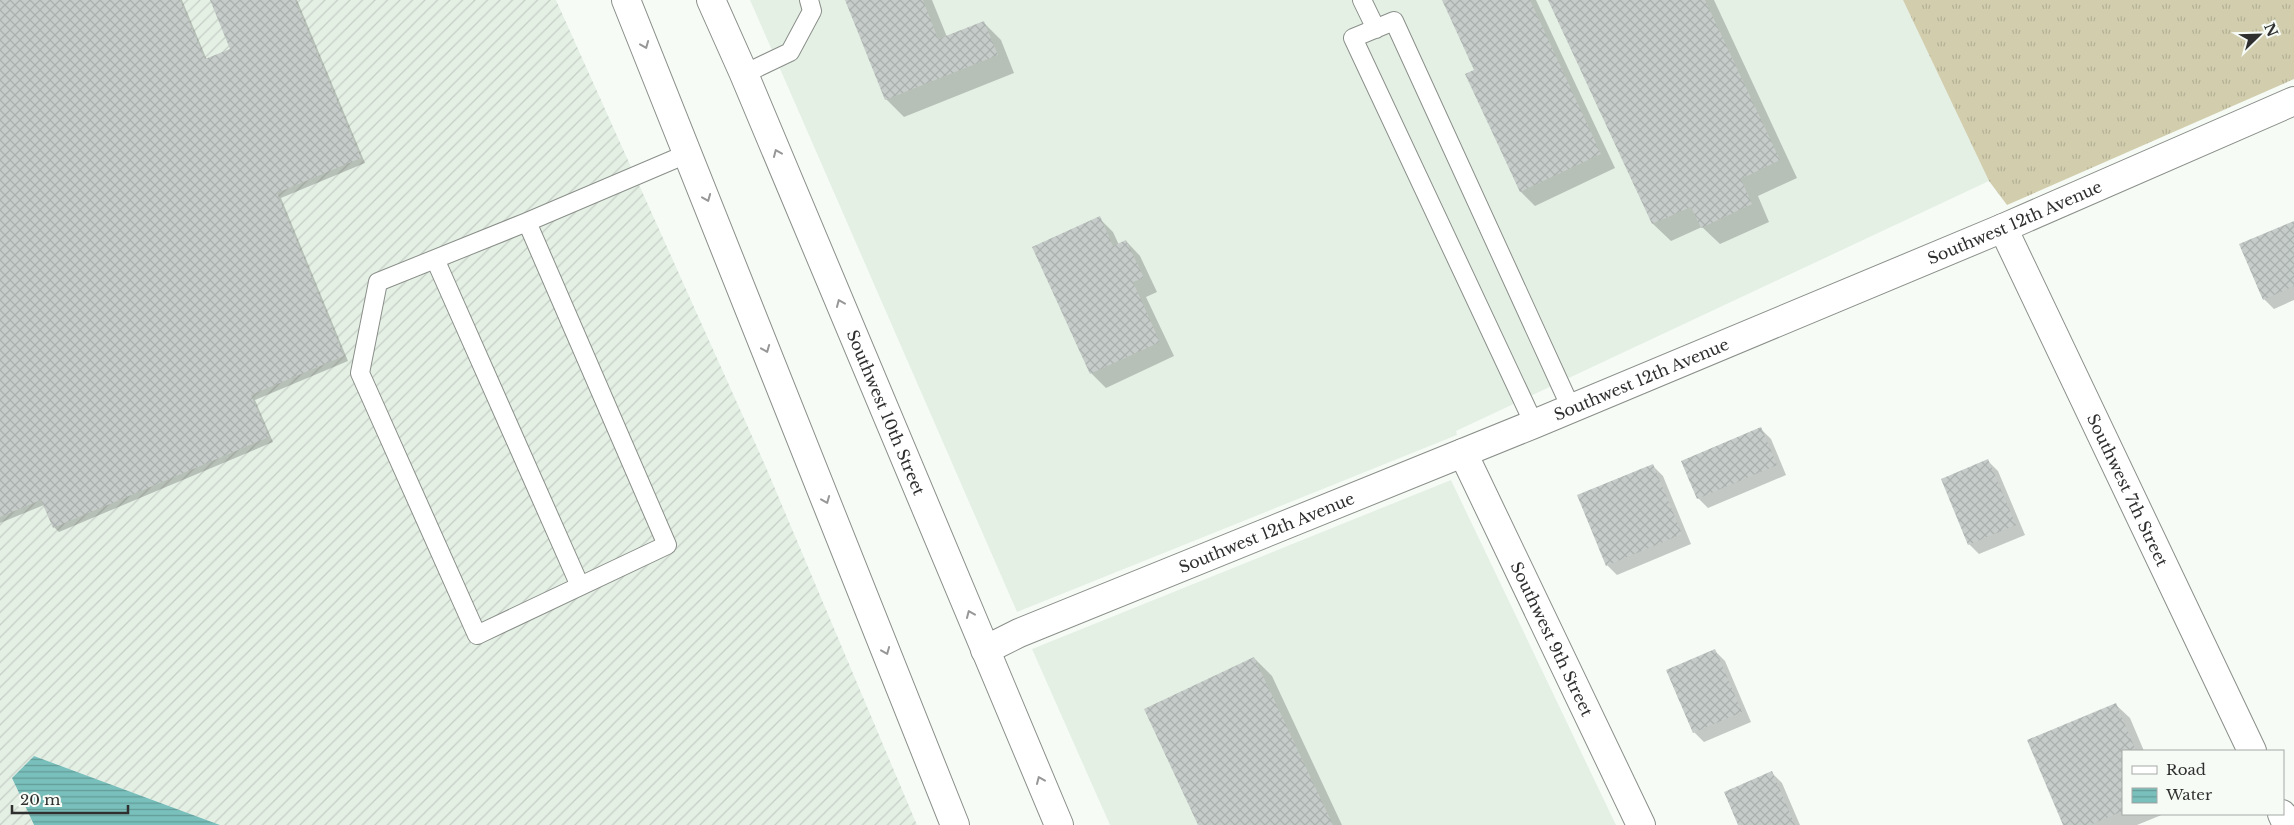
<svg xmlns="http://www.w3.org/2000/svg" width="2294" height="825" font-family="'Libre Baskerville',serif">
<defs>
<pattern id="industrial-furrows" width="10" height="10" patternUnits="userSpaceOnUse" patternTransform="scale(1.25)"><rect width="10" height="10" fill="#e5f0e5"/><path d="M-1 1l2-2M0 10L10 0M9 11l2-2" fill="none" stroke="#c5cec5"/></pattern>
<pattern id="grass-tufts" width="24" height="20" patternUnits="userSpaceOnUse" patternTransform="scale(1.25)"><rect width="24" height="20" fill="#d1cdad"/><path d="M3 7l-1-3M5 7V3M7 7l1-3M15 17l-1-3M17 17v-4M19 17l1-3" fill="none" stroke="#b4b095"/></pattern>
<pattern id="water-rules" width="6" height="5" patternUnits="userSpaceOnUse" patternTransform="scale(1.25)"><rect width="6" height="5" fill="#79bfbb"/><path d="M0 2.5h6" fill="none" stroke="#649c98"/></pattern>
<pattern id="building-cross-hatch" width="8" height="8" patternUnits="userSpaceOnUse" patternTransform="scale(1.25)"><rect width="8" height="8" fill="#c6ccc9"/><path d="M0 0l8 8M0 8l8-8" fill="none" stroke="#aab0ad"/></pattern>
</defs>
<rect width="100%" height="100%" fill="#f6fbf6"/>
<path fill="#e5f0e5" d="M750,0h1153l86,181 -533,250 1,4 -440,177z
M1451,480l165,345h-506l-78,-176z"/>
<path fill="url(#industrial-furrows)" d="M0,0h556l209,465 152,360h-697l-186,-69 -22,22 22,47h-34z"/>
<path fill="url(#grass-tufts)" d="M1903,0h391v79l-287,126 -18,-24z"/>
<path fill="url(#water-rules)" d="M34,756l186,69h-186l-22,-47z"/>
<path fill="#0003" d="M0,0h182l25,60 25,-10 -21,-50h86l68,163 -84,35 67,163 -93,39 18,42 -214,90 -5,-5 -10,-22 -44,18z
M847,0h85l15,37 36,-15 18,18 13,33 -110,44 -18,-18z
M1443,0h93l79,168 -80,38 -14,-14 -55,-118 10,-4z
M1549,0h165l83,178 -39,18 11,26 -49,22 -18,-17 -31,14 -18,-17z
M1099,218l14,14 6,13 7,-4 14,15 17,36 -11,5 28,59 -68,32 -15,-15z
M2294,222v78l-20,9 -10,-10z
M1761,429l10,10 15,36 -78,33 -10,-10z
M1988,461l10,10 27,64 -46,19 -10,-10z
M1653,466l10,10 28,68 -74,31 -10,-10z
M1715,651l10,10 26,61 -47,20 -10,-10z
M1254,658l18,18 70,149h-142z
M2115,704l15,14 14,33h-21v63h41l-27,11h-73z
M1772,773l10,10 18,42h-61z"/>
<path fill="url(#building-cross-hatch)" d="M0,0h180l25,59 25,-10 -20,-49h85l66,158 -84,35 67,163 -93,39 18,42 -216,91 -12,-28 -41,17z
M845,0h78l15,39 46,-18 14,34 -113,45z
M1442,0h88l71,154 -81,38 -55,-118 9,-4z
M1548,0h157l75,160 -39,19 11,25 -51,24 -10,-21 -39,17z
M1100,216l13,30 13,-6 18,38 -11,4 27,60 -70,32 -58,-127z
M2294,221v65l-31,14 -24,-56z
M1761,427l16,38 -80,34 -16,-38z
M1988,459l28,66 -48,20 -27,-66z
M1653,464l29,70 -76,32 -29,-71z
M1715,649l27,63 -49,21 -27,-63z
M1254,657l79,168h-135l-54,-116z
M2116,703l20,48h-13v60l-33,14h-27l-36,-85z
M1772,771l23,54h-57l-14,-33z"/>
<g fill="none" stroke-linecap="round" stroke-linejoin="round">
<g stroke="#8a8f8a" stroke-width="20">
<path id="service" d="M1362,0l14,29
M744,74l46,-22 22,-41 -3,-11
M527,222l-149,60 -18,91 117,262 190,-90 -140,-323 162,-69
M435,259l145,327
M1534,424l-181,-386 41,-17 177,387"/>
</g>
<g stroke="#8a8f8a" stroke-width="30">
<g id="minor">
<path id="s1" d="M2003,228l249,523"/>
<path id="s2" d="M1463,453l178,372"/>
<path id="s3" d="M985,650l34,-17 515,-209 469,-196 291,-127"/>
<path d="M2282,814l5,11"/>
</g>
</g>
<g stroke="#8a8f8a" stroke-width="30">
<g id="primary">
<path d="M626,0l329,825"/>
<path id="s4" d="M711,0l33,74 315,751"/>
</g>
</g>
<use href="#service" stroke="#fff" stroke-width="18"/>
<use href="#minor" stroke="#fff" stroke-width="28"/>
<use href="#primary" stroke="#fff" stroke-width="28"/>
</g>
<defs><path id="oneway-chevron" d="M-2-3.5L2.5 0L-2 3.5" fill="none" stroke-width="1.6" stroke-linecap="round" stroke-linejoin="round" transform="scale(1.25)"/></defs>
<g stroke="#969796">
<use href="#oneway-chevron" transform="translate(645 45) rotate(68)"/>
<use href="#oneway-chevron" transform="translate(777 153) rotate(-113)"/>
<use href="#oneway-chevron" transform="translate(707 198) rotate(68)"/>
<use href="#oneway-chevron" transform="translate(840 303) rotate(-113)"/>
<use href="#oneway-chevron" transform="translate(766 349) rotate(68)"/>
<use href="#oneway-chevron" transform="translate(826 500) rotate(68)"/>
<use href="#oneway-chevron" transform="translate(970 614) rotate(-113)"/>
<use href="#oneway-chevron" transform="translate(886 651) rotate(68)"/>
<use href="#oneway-chevron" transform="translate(1040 780) rotate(-113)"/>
</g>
<g text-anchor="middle" stroke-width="4" stroke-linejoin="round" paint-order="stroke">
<g font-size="16" fill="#2e2f2e" stroke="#f6fbf6">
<text dy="6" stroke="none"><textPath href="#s3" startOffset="1115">Southwest 12th Avenue</textPath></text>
<text dy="6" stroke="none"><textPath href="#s3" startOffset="710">Southwest 12th Avenue</textPath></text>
<text dy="6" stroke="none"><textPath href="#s4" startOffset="448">Southwest 10th Street</textPath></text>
<text dy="6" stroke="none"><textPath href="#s1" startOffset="290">Southwest 7th Street</textPath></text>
<text dy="6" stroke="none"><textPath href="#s3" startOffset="305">Southwest 12th Avenue</textPath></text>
<text dy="6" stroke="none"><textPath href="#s2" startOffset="206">Southwest 9th Street</textPath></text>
</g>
</g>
<rect x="2122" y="750" width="162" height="65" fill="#f6fbf6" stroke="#a6a9a6"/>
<rect x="2132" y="766" width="25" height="8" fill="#ffffff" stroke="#a6a9a6"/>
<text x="2166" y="775" font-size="15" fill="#2e2f2e">Road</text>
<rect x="2132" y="788" width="25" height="15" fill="url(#water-rules)" stroke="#a6a9a6"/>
<text x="2166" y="800" font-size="15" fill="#2e2f2e">Water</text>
<g transform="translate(2259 35) rotate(67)" stroke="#f6fbf6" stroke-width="4" paint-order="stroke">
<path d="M0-4L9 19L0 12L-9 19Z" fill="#2e2f2e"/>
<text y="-8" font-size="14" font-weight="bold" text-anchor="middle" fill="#2e2f2e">N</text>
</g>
<path d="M12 805v8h116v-8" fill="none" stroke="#2e2f2e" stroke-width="2.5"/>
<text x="20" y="805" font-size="15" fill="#2e2f2e" stroke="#f6fbf6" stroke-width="4" paint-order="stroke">20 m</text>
</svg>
